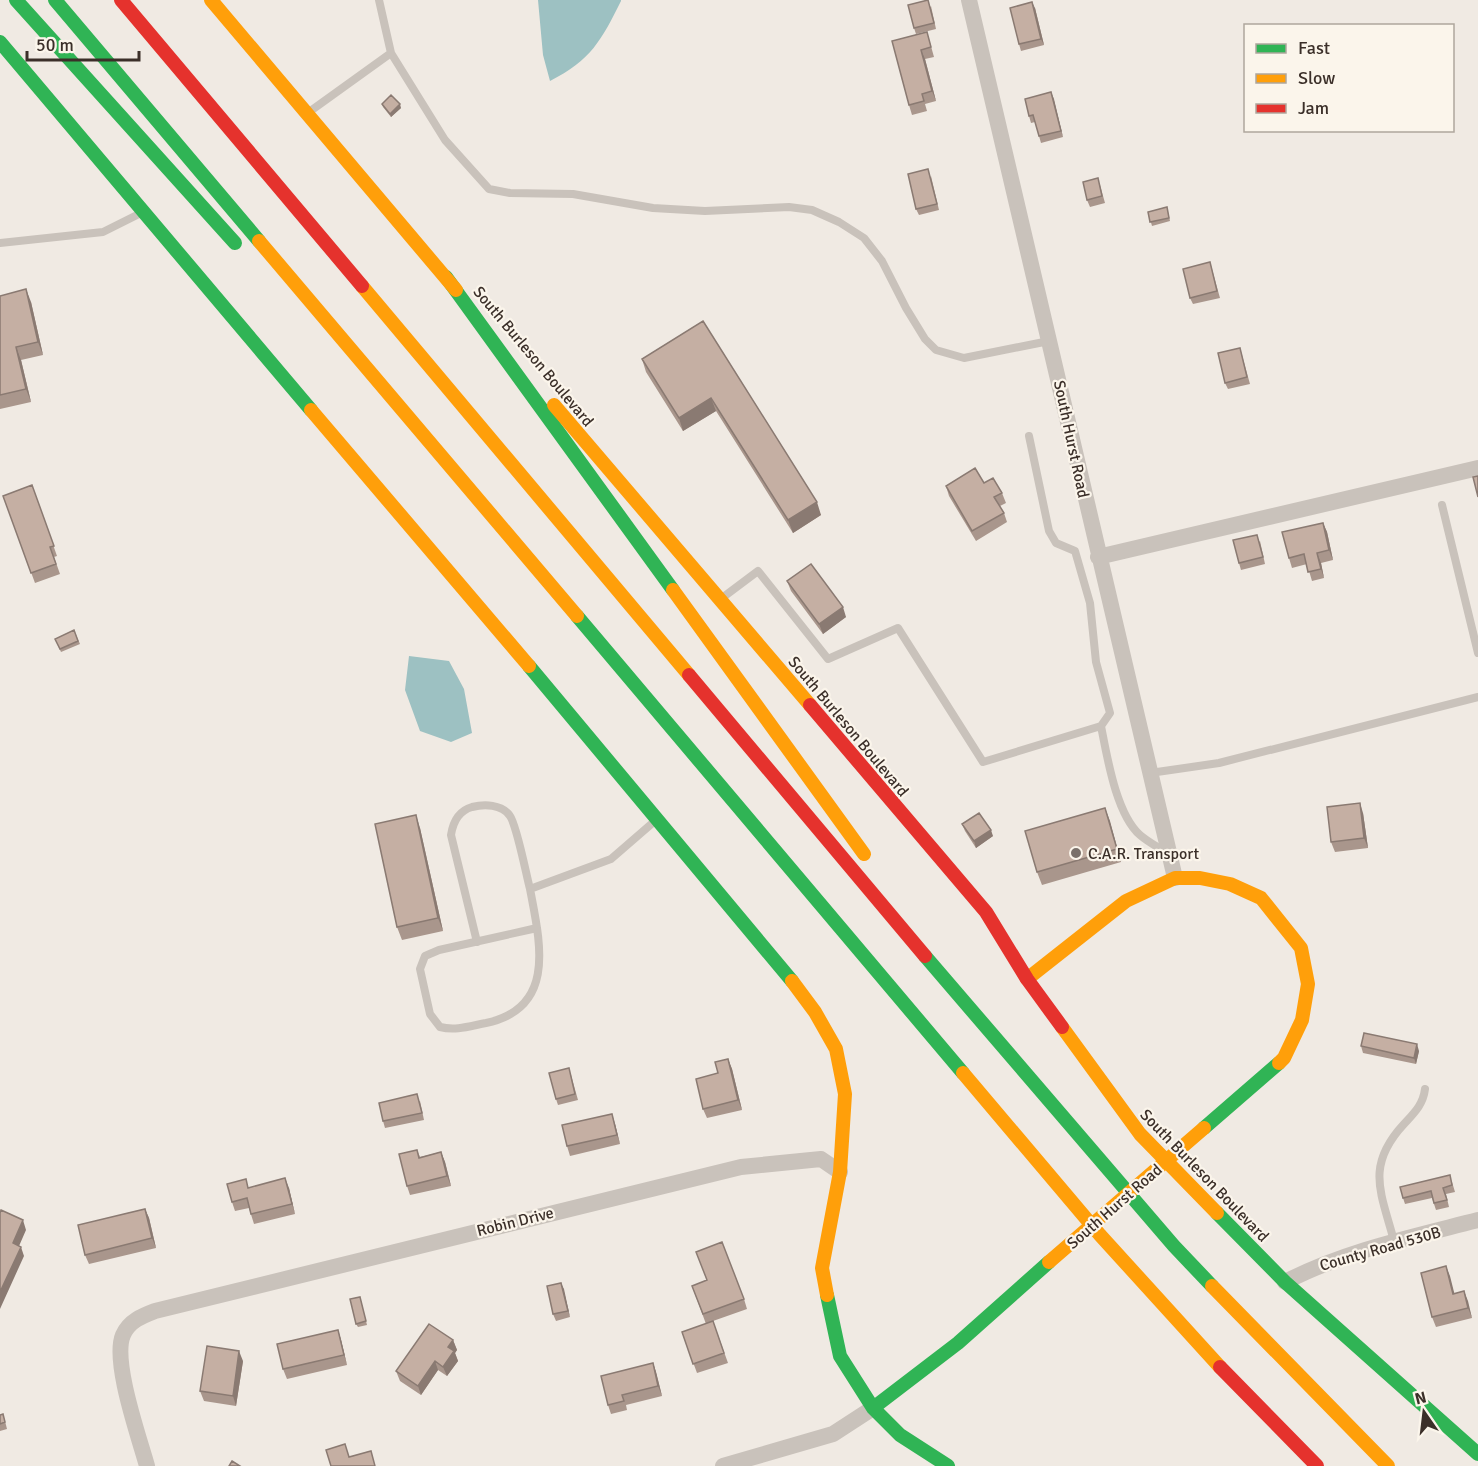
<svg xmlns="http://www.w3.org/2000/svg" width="1478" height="1466" font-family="Signika,sans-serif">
<rect width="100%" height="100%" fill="#f0eae3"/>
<path fill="#9dc1c2" d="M538,0h83v1c-20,40 -30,59 -71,80l-7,-26z
M409,656l40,5 15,28 8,44 -21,9 -31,-11 -15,-41z"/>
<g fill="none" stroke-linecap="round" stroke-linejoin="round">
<path stroke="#c9c2bb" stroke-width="8" d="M379,0l12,53 54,87 44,49 21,4 63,1 80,14 52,3 84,-4 23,3 27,12 25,16 18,23 24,47 19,31 11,11 28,8 85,-17
M309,112l82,-59
M0,243l103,-11 38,-19
M1029,436l20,95 7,12 19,8 15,52 6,59 14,51 -9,13c6,30 15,88 39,109 8,7 18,12 27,18
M1442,505l36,148
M722,598l36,-27 70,88 70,-31 85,134 118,-36
M1150,773l69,-10 259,-66
M537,928l-98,22 -14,6 -5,13 10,45 10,13c16,4 30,-1 46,-4 71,-15 54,-81 44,-134l81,-30 45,-39
M477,942l-26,-107c2,-13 7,-24 21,-28 12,-3 30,-3 38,9 7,10 16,58 20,73
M1394,1241c-13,-49 -29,-75 10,-117 10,-11 19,-19 21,-35"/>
<path stroke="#c9c2bb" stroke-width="16" d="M969,0c68,293 136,586 206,878
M1098,557l380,-89
M1285,1282c60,-31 127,-45 193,-62
M147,1466c-8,-29 -35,-105 -24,-131 6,-14 19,-19 32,-24l586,-144 80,-8 19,13
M723,1466l110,-32 40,-26"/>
<path stroke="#30b455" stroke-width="14" d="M16,0l219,243
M55,0l204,241
M0,42l311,368
M446,277l227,313
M577,616l386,457
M529,666l263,315
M925,956l249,290 38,40
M1204,1128l75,-65
M1217,1213l68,69 193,172
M827,1295l13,61 33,52 27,27 48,31
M873,1408l85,-65 91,-81"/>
<path stroke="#ff9f0a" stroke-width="14" d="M211,0l245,290
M259,241l318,375
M362,286l327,389
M554,405l256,300
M311,410l218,256
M673,590l191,264
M1027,979l99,-78 49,-23h25l30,6 31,14 40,50 7,36 -6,36 -18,38 -5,5
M792,981l23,31 21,37 9,45 -5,78 -18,96 5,27
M1062,1027l78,107 77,79
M963,1073l137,162 120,132
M1212,1286l176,180"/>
<path stroke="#e5322d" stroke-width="14" d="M121,0l241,286
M689,675l236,281
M810,705l176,207 41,67 35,48
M1220,1367l97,99"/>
<path stroke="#ff9f0a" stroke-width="14" d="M1049,1262l155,-134"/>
</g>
<path fill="#a9968c" d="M931,6l5,23 -20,5 -2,-6z
M1035,8l9,37 -23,6 -2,-7z
M927,32l7,25 -9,2 11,42 -11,3 2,7 -15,4 -3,-10 -17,-64z
M1051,92l12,45 -22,6 -6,-21 -4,1 -2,-7z
M382,104l19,4 -10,9 -8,-10z
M931,176l8,34 -20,5 -3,-6z
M1100,185l5,18 -15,4 -3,-7z
M1167,207l3,14 -18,5 -4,-14z
M1210,262l10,36 -27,6 -3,-6z
M0,296l31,6 12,53 -22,5 10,42 -31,7z
M703,321l118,194 -28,18 -77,-122 -33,20 -37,-59 -4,-13z
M1240,348l10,36 -22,5 -3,-6z
M984,483l18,10 4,10 -6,3 4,7 3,9 -31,19 -27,-45 -3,-10z
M32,485l25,71 -3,1 6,17 -25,9 -32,-87z
M1323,523l4,9 6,28 -12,3 3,15 -12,3 -5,-17 -15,4 -3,-10z
M1260,541l5,23 -24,6 -2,-7z
M787,581l59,36 -23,17 -32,-43z
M74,630l6,14 -19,8 -6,-13z
M1105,808l16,54 -79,23 -5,-13z
M1363,813l5,35 -33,4 -4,-10z
M962,824l31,12 -17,12 -11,-17z
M420,828l23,103 -41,9 -5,-13z
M1361,1046l58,5 -3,13 -53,-11z
M728,1059l4,10 10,41 -35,8 -4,-9z
M571,1075l7,25 -20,5 -2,-6z
M420,1101l4,19 -39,8 -2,-7z
M615,1124l5,20 -50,12 -3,-10z
M417,1150l3,7 21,-5 4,10 6,24 -41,9 -3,-9z
M1452,1182l3,10 -9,2 3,13 -13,3 -4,-12 -27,6 -2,-6z
M249,1187l40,1 6,26 -41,10 -5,-16 -14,3 -3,-9z
M145,1209l4,9 7,30 -67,16 -4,-9z
M1446,1266l8,28 10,-3 8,27 -36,9 -4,-10z
M561,1283l9,34 -14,4 -3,-7z
M692,1286l52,13 3,10 -34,12 15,42 -31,10 -15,-41 24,-8z
M360,1297l7,28 -9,2 -2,-3z
M338,1330l3,10 6,25 -60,14 -4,-10z
M453,1340l4,10 -2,3 3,8 -11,15 -9,-6 -17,25 -21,-14 -4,-10z
M243,1361l-7,45 -32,-5 -4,-10z
M653,1363l3,9 6,24 -36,9 1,5 -16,4 -3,-9z
M0,1415l5,6 2,8 -7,2z"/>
<path fill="#8a7a72" d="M1032,2l3,6 9,37 -3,-6z
M921,50l4,9 11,42 -4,-10z
M1051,92l3,7 9,38 -2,-6z
M400,104l1,4 -10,9 -1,-3z
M26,289l5,13 12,53 -5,-13z
M16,347l5,13 10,42 -5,-13z
M711,398l5,13 -33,20 -4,-13z
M817,502l4,13 -28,18 -5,-13z
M1323,523l4,9 6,28 -4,-10z
M1317,553l4,10 3,15 -3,-9z
M843,607l3,10 -23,17 -4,-10z
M1360,803l3,10 5,35 -4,-10z
M1105,808l5,13 11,41 -4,-13z
M416,815l4,13 23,103 -5,-13z
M991,830l2,6 -17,12 -2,-7z
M1417,1044l2,7 -3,13 -2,-6z
M728,1059l4,10 10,41 -4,-10z
M612,1114l3,10 5,20 -3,-9z
M441,1152l4,10 6,24 -4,-10z
M285,1178l4,10 6,26 -3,-10z
M145,1209l4,9 7,30 -4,-10z
M23,1220l3,10 -10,23 -3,-10z
M21,1247l3,9 -24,53v-17z
M1446,1266l4,10 7,28 -4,-10z
M561,1283l3,6 6,28 -2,-6z
M1464,1291l4,10 4,17 -4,-10z
M338,1330l3,10 6,25 -3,-10z
M453,1340l4,10 -2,3 3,8 -11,15 -4,-9 5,-20z
M239,1351l4,10 -7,45 -3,-10z
M435,1361l3,9 -17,25 -3,-9z
M653,1363l3,9 6,24 -4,-10z"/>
<path fill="#c5afa3" stroke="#8a7a72" stroke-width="1.5" d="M928,0l6,23 -20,5 -6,-23z
M1032,2l9,37 -22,5 -9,-36z
M927,32l4,15 -10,3 11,41 -10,3 2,7 -15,4 -17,-64z
M1051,92l10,39 -22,5 -6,-21 -4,1 -4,-17z
M391,95l9,9 -10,10 -8,-10z
M928,169l9,35 -21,5 -8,-35z
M1098,178l4,18 -15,4 -4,-18z
M1167,207l2,11 -19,4 -2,-10z
M1210,262l7,29 -27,7 -7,-29z
M26,289l12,53 -22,5 10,42 -26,6v-99z
M703,321l114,181 -29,18 -77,-122 -32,20 -37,-59z
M1240,348l7,29 -22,6 -7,-30z
M975,468l9,15 9,-5 9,15 -8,4 10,16 -32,18 -26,-45z
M1478,476v21l-5,-20z
M32,485l22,61 -4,1 6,17 -25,9 -28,-77z
M1323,523l6,27 -12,3 4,16 -13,3 -4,-18 -15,4 -7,-26z
M1257,535l6,22 -24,6 -6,-23z
M811,564l32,43 -24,17 -32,-43z
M74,630l4,11 -18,8 -5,-10z
M1360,803l4,35 -33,4 -4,-35z
M1105,808l12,41 -80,23 -12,-41z
M979,813l12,17 -17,11 -12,-17z
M416,815l22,103 -41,9 -22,-103z
M1364,1033l53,11 -3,14 -53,-12z
M728,1059l10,41 -35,9 -7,-30 22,-6 -3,-11z
M569,1068l6,26 -19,5 -7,-26z
M417,1094l5,19 -39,8 -4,-18z
M612,1114l5,21 -50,11 -5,-21z
M417,1150l2,8 22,-6 6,24 -40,10 -8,-32z
M1450,1175l2,10 -9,3 4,12 -13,3 -3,-12 -28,7 -3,-11z
M285,1178l7,26 -41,10 -4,-16 -15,4 -5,-18 19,-5 2,9z
M145,1209l7,29 -67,17 -7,-30z
M1,1210l22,10 -10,23 8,4 -21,45v-79z
M722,1242l22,57 -41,15 -11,-28 15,-6 -11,-28z
M1446,1266l7,28 11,-3 4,17 -36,9 -11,-44z
M561,1283l7,28 -15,3 -6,-28z
M360,1297l6,24 -10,3 -6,-25z
M713,1321l11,32 -31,11 -11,-32z
M429,1324l24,16 -5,7 6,4 -11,16 -8,-6 -17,25 -22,-15z
M338,1330l6,25 -61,14 -6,-25z
M207,1346l32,5 -6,45 -33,-5z
M653,1363l5,23 -36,9 2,6 -16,4 -7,-29z
M3,1414l2,8 -5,2v-9z
M345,1444l4,13 22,-6 4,15h-44l-5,-16z
M232,1461l8,5h-11z"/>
<circle fill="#7a706a" stroke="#fbf5eb" stroke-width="2" cx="1076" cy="853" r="6"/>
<g text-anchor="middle" stroke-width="4.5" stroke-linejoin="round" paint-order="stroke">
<g font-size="16" fill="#3b2f29" stroke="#fbf5eb">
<text transform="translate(534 356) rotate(50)" y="6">South Burleson Boulevard</text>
<text transform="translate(1072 439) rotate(78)" y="6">South Hurst Road</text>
<text transform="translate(849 726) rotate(50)" y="6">South Burleson Boulevard</text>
<text transform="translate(1205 1175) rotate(46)" y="6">South Burleson Boulevard</text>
<text transform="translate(1114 1206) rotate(-41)" y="6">South Hurst Road</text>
<text transform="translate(515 1221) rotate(-14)" y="6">Robin Drive</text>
<text transform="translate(1380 1248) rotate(-16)" y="6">County Road 530B</text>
</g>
<g font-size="16" fill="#3b2f29" stroke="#fbf5eb" text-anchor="start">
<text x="1088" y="859">C.A.R. Transport</text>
</g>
</g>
<rect x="1244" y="24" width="210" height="108" fill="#fbf5eb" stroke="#aea69d" stroke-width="1.5"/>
<rect x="1256" y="44" width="30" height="9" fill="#30b455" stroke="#aea69d" stroke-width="1.5"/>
<text x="1298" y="54" font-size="18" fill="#3b2f29">Fast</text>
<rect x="1256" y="74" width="30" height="9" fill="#ff9f0a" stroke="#aea69d" stroke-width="1.5"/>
<text x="1298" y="84" font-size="18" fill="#3b2f29">Slow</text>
<rect x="1256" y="104" width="30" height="9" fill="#e5322d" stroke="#aea69d" stroke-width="1.5"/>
<text x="1298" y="114" font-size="18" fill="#3b2f29">Jam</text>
<g transform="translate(1424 1412) rotate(346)" stroke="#fbf5eb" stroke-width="4.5" paint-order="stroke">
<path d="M0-4.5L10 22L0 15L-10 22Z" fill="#3b2f29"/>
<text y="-9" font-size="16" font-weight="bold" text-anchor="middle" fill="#3b2f29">N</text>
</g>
<path d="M27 51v9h112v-9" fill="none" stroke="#3b2f29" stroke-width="3"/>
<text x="36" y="51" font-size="18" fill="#3b2f29" stroke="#fbf5eb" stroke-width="4.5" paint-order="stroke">50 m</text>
</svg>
